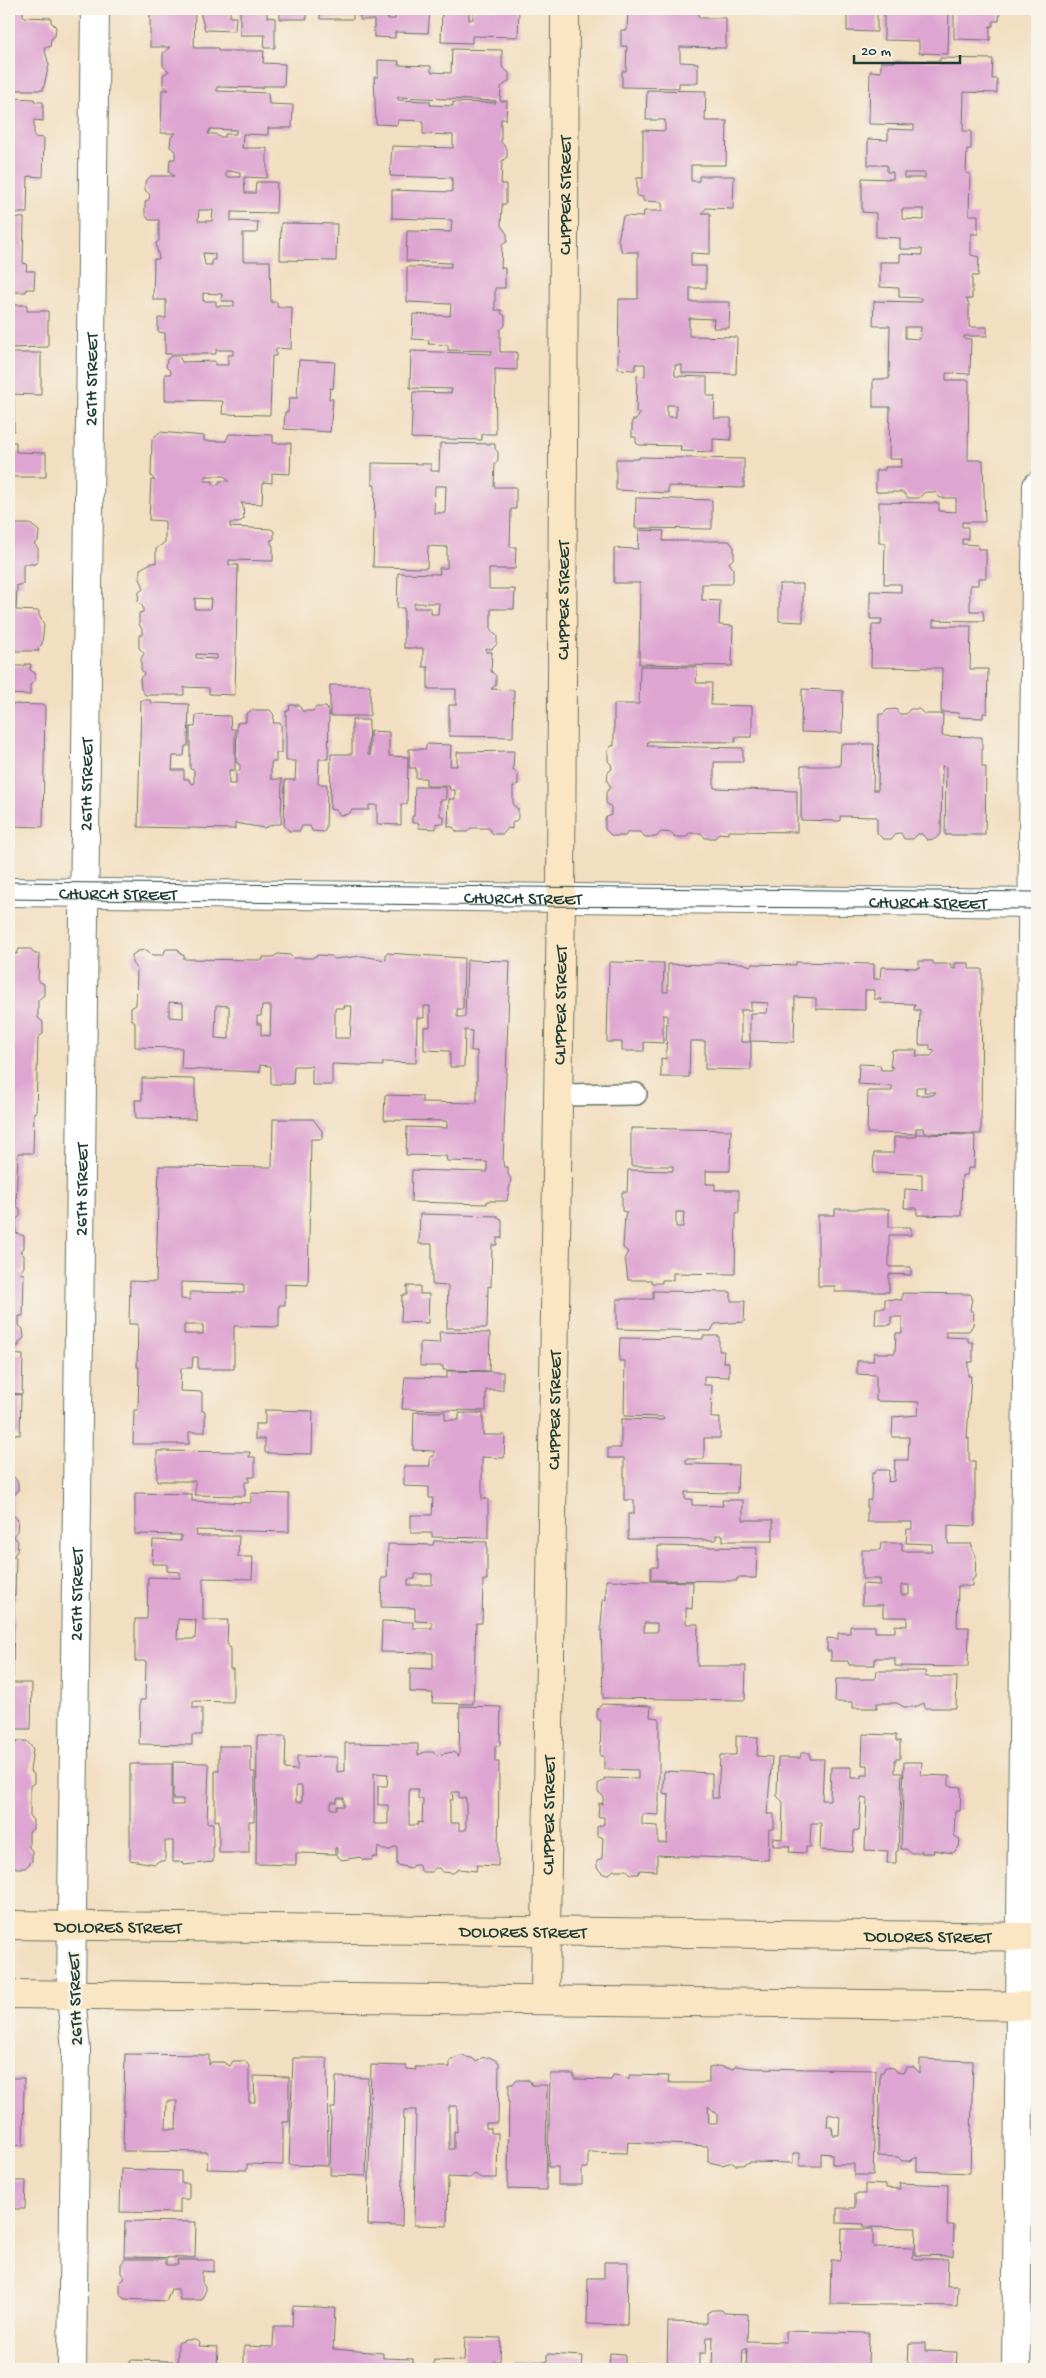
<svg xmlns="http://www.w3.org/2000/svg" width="1046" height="2378" font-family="'Gochi Hand',sans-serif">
<rect width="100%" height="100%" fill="#f7f3e8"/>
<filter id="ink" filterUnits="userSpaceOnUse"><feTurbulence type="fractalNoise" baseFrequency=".02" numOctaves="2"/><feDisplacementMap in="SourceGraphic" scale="10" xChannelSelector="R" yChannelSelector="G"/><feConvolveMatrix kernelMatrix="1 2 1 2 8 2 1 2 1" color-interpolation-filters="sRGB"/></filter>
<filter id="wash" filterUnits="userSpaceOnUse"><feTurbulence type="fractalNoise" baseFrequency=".0096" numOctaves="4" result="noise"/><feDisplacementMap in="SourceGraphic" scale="20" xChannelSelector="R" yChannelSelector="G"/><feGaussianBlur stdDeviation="1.12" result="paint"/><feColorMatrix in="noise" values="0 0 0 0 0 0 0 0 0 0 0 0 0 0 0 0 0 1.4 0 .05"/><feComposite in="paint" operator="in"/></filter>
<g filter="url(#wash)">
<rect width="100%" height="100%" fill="#f2dec0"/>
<g id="blocks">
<path fill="#dea4d2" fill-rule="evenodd" d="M9,9h14v8l28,1v4l5,5 -1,9 -4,3 -1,8h-6l5,18 -6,25h-34z
M144,9h51l-1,39h24v3h46l-1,12 22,1 -1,22h-21v2l-46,-1v4l51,2 1,11 24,1 -1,23h-24v7l-25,-1 -1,14h25v30l-23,-1 1,16h10l1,-11h21l-1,31 -45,-1v9l27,1 -1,11h-14v28h27l1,41h6v5h15l-1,42 -15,-1v8h-4l-2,59 -48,-1 1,-13 -58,-1v-26h6v-2l-5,-5 1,-8 4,-3h8l3,6 33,-1v4h13v-10h5v-5h-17v4h-51v-21l-7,-1v-14h8v-18h-13l1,-41h5l-3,-16 3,-2v-21h-10l-4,-6v-12l4,-3 1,-4 -5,-5v-8l6,-6h23l-5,-4 1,-13h5v-8l-5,-4 1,-10 5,-4h-15l1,-43h7l-6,-5v-10l6,-4 -6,-5v-13l7,-6h-20v-32zM210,129l26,1v4h-11v3h-6l-4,-3h-7zM226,171l14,1v5h-14zM199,210h14l-1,11h-14zM203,253l12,1v6h-3v5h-7zM203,293l19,1 -1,7h13v5h-18v-5h-13z
M201,9h29v8h6l-1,14 -30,-1 -4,-14z
M240,9h27v8l8,1v30h-11l1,-13h-25z
M280,9h27v10h-27z
M320,9h33v10h-33z
M361,9h27l-1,10h8l1,-10h34l-2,24 -33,-1v6l-21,-1v-17h-14z
M442,9h27v11l4,-1v-10h46l-1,28 -46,-1v7l-31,-1z
M628,9h53v5l17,-2 1,6h27v30l-46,-1v15l18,1v20h-19v5l-57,-1v-16h4l1,-25h-6v-16h6z
M825,9h52v23l-30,-1v-18l-22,-1z
M884,9h30v2l6,1v-3h29l-1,45 -29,-1v-12l-35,-1z
M954,9h46l-1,12h-6v5h-3v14l-36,-1z
M452,49l50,1v17l7,6v8l-8,6 -1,14h7l-1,18h-5v23l6,7v8l-5,4 -1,23h5v20h-4l-1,21 6,9v8l-5,3 -1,23h4v20h-10v22h7l-1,3 4,3v10l-5,4v22h17v18l-22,-1 1,65h-14v6l-71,-2 2,-46 38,1 1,-4 -42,-1 1,-37 81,3v-3l-44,-1v-5l-20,-1 1,-4 -17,-1 1,-25 37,2 1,-12 -44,-2v-35h44v-4l-45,-2 1,-30 44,1 1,-12 -60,-2v-28l60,2v-14l-62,-2 2,-30 61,2v-13l-30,-1v-13l-25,-1 -1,5 -21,-1 -2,-47h4v-17l21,1 -1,4 33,1v6l20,1zM398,97l98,4v2l-43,-1v4l-23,-1v-4l-32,-1z
M940,58l53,1 -1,20h5v14l-33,-1 -1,39h8v18h-4l-1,24 4,1 -1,41h9v19h-7v21l8,2 -1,19h-6v23h-6l3,5v23h18v9h-23v3h7l-1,35 -24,-1v7h23l-1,80h15l2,62h-23v5h6v12h-6v5l16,1v4h8v29h-8v7h-8v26h13l1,10 -51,-1v6h38l-1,43h18l-1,44h-4v5l-24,-1v-4l-18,-1 1,-44 -71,-1 1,-42h9l1,-6h-12v-28l31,1v-8h-17l1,-41h-6v-41l60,1v8l17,1v-14h-16l-5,-6h-10l-6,6h-11l-5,-6h-27v-22h9v-3h16l1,-8h-13l1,-52h-17v-28h16l1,-53h-17l1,-25 47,1v-4l-22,-1v-9l-19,-1v-25h20v-8l22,1v-6h-22v-11l-24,-1v-24l-14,-1v-34l31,1v-7h-6v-7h-19v-26l20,1v-11l26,1v-5l-45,-1 1,-53 11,1v-10h14l-1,-2 46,1zM904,173h21v5h-21zM902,209h22v11l-22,-1zM905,327h16l-1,12 -15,-1z
M647,90l59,1 -1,30h22l-1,44h-35v16h8v-5h35l-1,33 -27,-1 -4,5h8v41l-19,-1v13h15v22h-16v14h40l-1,26h-16l1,-9 -25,-1v18l48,1 -1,37 -54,-1v-8h-7v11l32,1v19h8l-1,22h17v22l-18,-1v13l-33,-1 1,-5 -42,-1 -3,-2v-6h-4v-17h4l5,-7h-5l1,-38 8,1v-12h-10v6l-17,-1 1,-70h19v-47h-16l-4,-12 5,-24 20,1 1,-6h18v-9l-19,-1v-4l-6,-1v-18h6v-48l22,1v-11h-19zM667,405h9v12h-9z
M9,96h3l1,2 21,1 1,3h8v19l-9,-1v17l10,1 -1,39 -15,-1 -1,37h-18z
M9,217l15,1 -1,45 4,1 -1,7h9l-1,18h-8v3h-17z
M281,223l56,1 -1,37 -56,-1z
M9,305h18v6h21v36l-39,1z
M9,353h32v42l-32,-1z
M299,360l36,2 -2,27 -3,-1 -1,11h4l-3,33 -46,-3 1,-17h3l1,-14h8z
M9,397h5v34h-5z
M160,432l44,4v5h22l3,-7 44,1v8h18l-1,31 -18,-1v10l-9,-1 -1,22 -21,-1 2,3 1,13 -6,4h-8v4l41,2 3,2v8l-3,1v5h2v16l-44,-1v5h9l-3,130 -26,-1v-6l-25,-1v8h-39l-4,-6 -1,-11 4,-4 -3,-5v-10l3,-6 -5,-5v-13h3v-6l-3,-5v-11l4,-1v-5l-5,-5 1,-10 4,-3v-4l-3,-6v-10l11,-6h5v-14l9,-7v-21l-16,-1 2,-40h4l-4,-4 1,-37zM205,476h19l5,5h-10v4h-6v-4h-9zM195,598l16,1 -1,10h-15zM196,654l21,1v4l-21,-1z
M9,442h7v10l30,1v24h-37z
M440,443l55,1v5l3,3v8l-3,3 -1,24h22v22h-5l-1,38h6l-1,22h-26v20h26l-1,20h-23v22l6,5v8l-5,5h-6v3h6l-1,19 5,5v9l-5,4 23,1 -1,47 -64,-1v-31h7v-16h-28v-22h-5v-19h-19v-40h-7l1,-35 42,1 -1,-6h8v-21l-19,-1 -1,22 -54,-1 2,-82h-3v-22l59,1v7h8zM435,486h11l-1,27h-11zM414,603h25l-1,11h-7v-6h-17z
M639,457l105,2v29l-76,-2v7l-52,-3v-31h23z
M636,498l76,2v29l-77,-1z
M9,524h21l9,7 -1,10 -4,3 4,4v13l-3,3h-12v21h-6l-1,25 23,1v4l5,10 -2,19 -4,4 1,3h-30z
M639,530l25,1 -1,10h66l5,6v11l-5,5 4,5v13l-3,3h-28v16l18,1 -1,24 14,1 -1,40 -93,-2 1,-81h-26v-35l24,1z
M779,584h24v38l-24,-1z
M25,664h6l-1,6 5,3v8l-5,4v10l-21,-1v-28h16z
M640,666l57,1 -1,16h16l-1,22 41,1v31h-17l1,5 -88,-1 -1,5 96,2v14h-29v26l83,3v41l-69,-1v3l-9,-1 -4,5h-10l-4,-5h-12l-3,4h-11l-3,-4 -11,-1 -5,5h-11l-4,-5h-13l-3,4h-13l-7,-7v-11l6,-3v-8l-5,-4v-10l5,-6 -4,-6 1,-9 4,-3 -1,-5 -3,-3v-10l3,-5h3v-42h25z
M330,685h40v31h-40z
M802,689l41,2 -1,42 -41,-1z
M141,700h9l1,3 38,1 -1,42h-3l-1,10h-11l-1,14h12v9h5l1,4 4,1v-14l-4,-1v-42h5l1,-12 34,1 1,13h4v41h-6v14h7v-13h4v-6l-4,-3 1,-39 9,-1v-8l6,-4h18l4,5 -1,8h8v30h-5v9h-5v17h11l-1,45h-7l-10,4 -29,-5v6l-97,-2z
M9,704l36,1 -2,122 -34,-1z
M290,705h9l3,6h11l3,-4h10l3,5 -1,47h-9l-1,25h9l-1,44 -2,4 -12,-1 -2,-5h-8l-2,5h-11l-5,-6 1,-45h10l1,-19h-10v-50h3z
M896,709l3,5h7l4,-5h9l5,5h19l-1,22 40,1v30h4l-1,68h-40l1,-68 -4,-1 -1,68 -6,5 -8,1 -5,-6h-4l-5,5h-9l-3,-6h-4l-5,6h-9l-6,-6v-16l-37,-1v5l-39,-1v-54h39l1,-22h33l-1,46h5l1,-76h4l4,-4z
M352,720h17l-1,35h2v-24l19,1v24l19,1 -1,47h-6v21l-24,-1v-19h-8v5h-17l-3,4 -9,1 -4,-5 -6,-1 1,-55h21z
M426,744l25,1 -1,21h7v-14l57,-1 -1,18 5,5v10l-5,3v18l5,4v10l-6,4v6l-4,-1 -5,6h-10l-4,-6h-18l-4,4h-10l-4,-5h-5l1,-28h6v-9h-5l-1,-4h-23v-8h-10v-10h-7v-19h17z
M415,787h31v13h-6v16h4v8l-8,-1v6l-17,-1v-5h-7v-7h2z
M19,949h12l4,5h4l-1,27 6,3v11l-6,5v18l5,4v12l-5,3 -2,76 -2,-1 -1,41h-15l-2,52 4,4v7l-4,4v13l8,3v12l-4,3 4,4v12l-5,6 5,1 -1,42h-4v9l4,4 1,9 -5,4v4h-10v-274h6v-13h-6v-109l3,4h5z
M166,949h12l3,6h3v4l79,1v-3h10l5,-3 12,1 3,3h19l6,-3 13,1 4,3 27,-3 24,4v-7l78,5 -1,51h-6v8h8l2,-57 43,1 -7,202 1,4h4v7l3,5 -4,22h-20v3l-76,-2 1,-32 75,2v-10l-40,-1 -1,-5 -40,-1 1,-28 40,1v-7l-63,-1 1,-25 37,1v6l55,1v-52h-6l1,-20 -7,-1 -1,37h-14v-16l-26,-1v-23h6v-21h-6v12h-7l-1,45 -33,-1v4l-51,-2v21h-20v-19h-18l-1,18h-22v-18l-11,-1v7l-79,-3 1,-21 -47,-1v-25l-4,-3v-11l5,-3 1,-35 -5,-7v-8l6,-4 9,-1 5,5h11zM169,1002l14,1v15l-14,-1zM216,1005l13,1v33l-14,-1zM262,1006h9l-1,30 -9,-1v-11h-4v-8h4zM344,1006h8l-2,32h-15v-30h10z
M919,961h14v3h18v4l4,1v-6h14v6h13l-1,165 -57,-1 -1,-5h-7v6l-49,-1 1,-42h24v-5l-34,-2 1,-20 21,1 1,5h11v-4l-2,1 2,-17h25l-1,6h15l4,-5 -5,-1v-5h-11l1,-35h-6l1,-6 -35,-1 1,-4h-7v-9h-9v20l-49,-1v-11l-21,-1 -1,45 -44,-1v-28h17l1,-10 -17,-1v8h-10v32h10v28l-46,-1v-28h-15l-1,36h-28v-19l5,1 1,-44h-4v28l-19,-1v9h-22v-9h-15l2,-80 55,1 -1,29h5v-28l43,1 6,-3 25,1 9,3 1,-2 44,1v-3l78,2v15h6l1,-12 38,1zM916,1087h9l-1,5h12l-3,3h-17z
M142,1078l53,1v40l-59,-1 -1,-18h7z
M273,1119h40l9,12v8h-11l-3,146 -23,-1v21h-6v22l-45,-1v43h-36v-12h-5l-1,11h-11l-1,23 22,1v19h3v21h-16v12h-56l1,-34h4l1,-43h-2l1,-43h-9l1,-43 26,1 3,-116 113,1zM181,1282l63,2v9l-54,-1v8l-9,-1zM184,1325h19v9h-19z
M631,1128l100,2 -1,41h-24v13h9v6h24v23h-3l-1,61 -62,-1v7h-11v3h-10l-1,-3h-23l-3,-23 3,-5 -5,-4 2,-33 2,-3 -5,-1v-19h5l1,-22 45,1v-5h-42zM676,1212h8l-1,15h-7z
M916,1134l59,1 -1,33h-6l-1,7h-5l-1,41 -44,-1v-7h-13l1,-19 17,1v-16l-49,-1 1,-20h20v-16h21z
M835,1209h54v18h22v8h-22v32h22v8l-22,-1v18h-54v-6h-17v-71h17z
M420,1214l78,2v2l4,1v19h-5v7h-5l-1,42 -3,-1 -1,42h-40l1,-42 -16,-1v-41h-13z
M407,1286h13v8h9l-1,29 -27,-1 1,-27h5z
M653,1291l78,1v9h14l-1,21 -29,2 -4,7 -94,-2v-30h36z
M902,1293l68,1 2,3 -2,13 4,3 -1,12 -4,6h-23v6l22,1v4h5v20h-5v14h3l-4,62h2v23h6v65l-27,-1v19h24v6l4,5 -1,22 -3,3v6h-14l-1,41h12l-1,40 -73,-1v-8h-20v7h-26l-1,-4h-17v-10h-4v-13l11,1v-6h12v-7h25v6h20v-7l12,1v-9h-24v-12h-21v-21l18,1v-6h-18v-29h18l1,-7h21v8h30v-7l-26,-1 1,-14h5v-7h-45v-22h4l1,-27h3l1,-3h13l-1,12 6,-1 1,-21h13l1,-23h-17l1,-20 25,-2 1,-13 -43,-1v-26l-19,-1v-13h16l1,-8h21l1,-20h6v-16h-11v8h-16l1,-17h9v-9l17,1zM901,1585h8v10h-8z
M439,1332l51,1 -1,38 -46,-1v-4h-23v-24l20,1z
M703,1336h16v15h5l-1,11h6v15l-25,-1v9h8l-1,33h9v20h-16v21h-18v5l52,1 -1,28 -52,-1v7h7v6l31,1 -1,-6h21v20h30v21h-50v-6h-7v5l-88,-1v-25h6v-14h-10v-42h-16v-10h13v-29l42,1 1,-3 -40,-1 1,-55h-6l1,-23 83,1z
M9,1354l14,1 -1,39 -13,-1z
M447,1371l56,1v18h-17v21l-84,-2 3,-32 42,1z
M9,1394l12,1 -1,40 -9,-1 -1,38h-1z
M265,1410l48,1 -1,43 -47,-1v-14h-10v-15h10z
M414,1412h31v8h14v-7h24v22h22l-1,23 -22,-1v42h6v39l-56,-1v-4h-21v-18h21l1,-17h-4v-11l-25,-1v-20h26v-9l4,-1v-5l-21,-1z
M157,1451l93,1 -1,5h6v20h-6v5h-4v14l-50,-1v-14h-38z
M9,1476h4l5,6v9l-5,5 -1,18 6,6 -1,11 -4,5 5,5 -1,10 -4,6h3l-1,39h-6z
M135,1493l57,1v7l59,2v-10l38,1v38l-93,-2 1,6h42l-1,21h15l-1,22 -49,-1v42h25l-1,24 3,4v21h3v33l-40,-1v7h9v27h-10v10l-53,-1 1,-44h5l1,-39h-11v-42h12l1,-42 32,1v-6l-13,-1v-7h-15l1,-24 28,1v-6l-46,-1zM178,1619l18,1 -1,19h-18z
M434,1541l53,1v38h-4l-1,43h-6l-3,81 -41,-1 1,-10 -23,-1v-24l23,1v-16l-52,-1 1,-31 31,1v6h19v-6l-17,-1v-13l-34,-1 1,-29h5l1,-34 45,1zM415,1574h17v11h-24v-6h7z
M658,1546l99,2 -1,30h-19v3l-86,-1v-13h7z
M606,1580l87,2 -1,27 -6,-1v16h12l-1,42h49l-1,34 -142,-2 -2,-75 2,-23h3zM644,1623h13v9h-13z
M9,1598h5l-1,80h-4z
M876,1671h49l1,6h31l-1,31h-31l-1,-5 -9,4h-11l-7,-4h-20v5h-24v-6h-18l1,-23h39z
M9,1683h23l-1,46h-22z
M602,1704l49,2 -1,11 9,1v97l-17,-1v11l16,1v17h9l2,-49 -6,-1 1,-22 48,2v25h6l2,-43h16v-19l22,1 -1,19 15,1 -5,57h7v15h-5l-1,31 -111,-5v16l-17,-1 -2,4h-7l-4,-4h-13l-5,4h-6l-6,-6v-7l5,-3 1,-20 -6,-3v-8l7,-3v-7h-6l1,-14 4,1v-8l-5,-4v-8l6,-3v-3l34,1v-9l-34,-1v-13h-4l1,-35 -4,-3v-8z
M460,1706l41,1 -1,39h-5v16h4l-1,104 -21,-1 -1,6 -17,-2 -6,4 -11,-1 -3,-4h-5l-2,4h-10l-4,-7h-5l-2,3 -14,-3v-18h-3l-3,3h-8l-5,-3 -1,10h-3l-3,3h-8l-3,-3 -18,3 -5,-4v-8h-2v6l-39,-1v12l-40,-1 1,-128h29l-1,33 12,1v-14l40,1v15l8,-1v-28l73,1v11l7,-3h8l3,3 17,-3 6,4zM374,1773l14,1 -1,12h-9v19h10v19h-14zM296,1786h6v16h-6zM409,1789h9v10h5l-1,24 -4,-1v3h-9zM452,1792h7v6h7v32h-7v-7h-9v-23h3zM337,1798h7v8h-7v3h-6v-7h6z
M863,1734l33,1v6h4v18h-5v14h7l-4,78 -2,1v11h-9l1,-12 -23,-1 2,-51 -6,-1 -2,33 -5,-1 -1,22 -33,-2 1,-27h-10l-1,24h-4v6l-17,-1 1,-6h-17v-8l9,1 1,-37 -6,-6 1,-38h22l1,-5h9v6h14l-2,41h8l1,-33h20v11h10v-3h7v-10h-6z
M18,1741h9l6,8 -3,22 4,3v9l-4,3v31l3,3v9l-4,3v15l3,4v10l-7,7h-9l-3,-4h-4v-116h3z
M219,1746h32v26h4l-1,49h-5v32h-30v-33l-4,1v-50h4z
M173,1762l34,1 2,3 -2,57h6v39l-29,3 -1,-3h-10v-21h-8v20h-6l-4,3 -25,-4v-96h42v41h11v-6h-10z
M904,1762h18l-1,13 28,1v10l12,1 -1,24h-5l-1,24 6,5 -1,7 -6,6 -20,-3 1,3h-13l1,-3 -5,3h-6l-5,-4h-5z
M125,2054l84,1v10l2,-3h12l7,4 3,-5h12l4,5v36h6l-1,-26 35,1v45h-6v43l-36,-1v6l-40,-1 1,-17 -85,-1zM167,2101h10l-1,28h-10z
M460,2056l12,2 5,4 4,-4 8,-1 10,5 -1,61h-12v5h5v5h7l-1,45h-16l-6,-4 -5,4 -22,-1 -1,49 -33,-1 2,-115h-12l-2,116 -34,-1 3,-160 35,1 1,3 9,1 -1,-3h35v-6zM449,2106h8v26l-3,-1v18h-5z
M293,2058h34l1,108 -39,-1z
M920,2059l53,2 -3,112 -53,-2v-14l-7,4h-8l-4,-4 -20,-1 2,-84h3l2,-5 9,1 3,4 6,1 3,-6h8l6,6z
M718,2066l15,3 3,-3 14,2 126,2 -3,105h-19v-11h-22v-10l-11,-1v13h-21v-13h-7v10l-43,-1 -8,3h-6l-3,-3 -11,3 -14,-3v-16l-80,-4 -1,11 -39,-1v16h-6v17h-24v-18h-10l2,-93h24v5l37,1 2,-5 9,1 7,4v-5l40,1 -1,7h41v-15zM708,2106l9,8v10h-8zM828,2114l12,3 -1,18h-6l-1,-8h-5z
M336,2077l32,1 -2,98 -36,-1 1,-67h4z
M9,2078h15l-1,68 -14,-1z
M516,2080h13l3,5h15l-1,105 -38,-1 1,-105h4z
M121,2169l60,2v12h8v16h-9v14l-60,-1z
M9,2181h17l-1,28h-16z
M899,2183l49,2 -1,40h7l-1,31 -38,-1 1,-27 -52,-1v-3l-27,-1v-15h18v-14h10v-10l21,1v3l14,1z
M125,2221l71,1 -1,36 -71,-1z
M842,2229h31v18l40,1v11h35l-1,27h11l-1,20 -127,-2 1,-44h10z
M125,2259h41v6h12l-1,-5h37v12l-12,-1v11l3,4v6l-3,8h-22l-2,-11h-7l-5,12 -41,-2 -5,-6v-10l5,-5 -4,-5v-9z
M604,2262h24l-1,63 -40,-1 1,-46h16z
M293,2306l42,2 -2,41 50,4v5l30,1v10h-169v-23l29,1 1,-21h18z
M712,2310h10l2,3 24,1 -1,27 39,1v-11l83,2 -1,36h-122l1,-20h-4l-1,20h-30l1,-32h-6l-1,16h-7v16h-32l1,-47 39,1v-10z
M465,2337l36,1 -1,23h-6v8h-60v-9l30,1z
M185,2340h10l5,3 -1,3 19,1 -1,22h-40l1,-26z
M909,2343h16v8l32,1 -1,17h-48z
M610,2353l15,1v15h-16z
M547,2354l36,2 -1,13h-68v-8l33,1z
M130,2360l43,1v8h-43z
M634,2363l25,1v5h-25z"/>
</g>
</g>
<g filter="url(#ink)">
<use href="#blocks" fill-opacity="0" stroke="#697565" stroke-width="1"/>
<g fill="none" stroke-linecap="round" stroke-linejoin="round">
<g stroke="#697565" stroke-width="24">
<path id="lane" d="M558,1095l78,-1"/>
</g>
<g stroke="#697565" stroke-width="30">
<g id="street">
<path id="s1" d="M9,892l1028,11"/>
<path id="s2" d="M72,2369l4,-319 -5,-55 24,-1986"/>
<path d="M1016,2369l21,-1883"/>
</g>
</g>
<g stroke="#697565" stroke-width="30">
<g id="secondary">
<path id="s3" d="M9,1925l1028,12"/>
<path d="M9,1994l1028,12"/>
<path id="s4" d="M545,2000l16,-1102 4,-889"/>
</g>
</g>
<use href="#lane" stroke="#fff" stroke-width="21"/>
<use href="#street" stroke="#fff" stroke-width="28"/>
<use href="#secondary" stroke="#fbe6c4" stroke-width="28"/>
<path stroke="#1f3d34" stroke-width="1" d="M9,882l1028,10
M9,899l507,7 521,3"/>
</g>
</g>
<g text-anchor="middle" stroke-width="5" stroke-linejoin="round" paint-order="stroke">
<g font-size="18" fill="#1f3d34" stroke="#f7f3e8">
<text dy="6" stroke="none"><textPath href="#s4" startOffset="1805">CLIPPER STREET</textPath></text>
<text dy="6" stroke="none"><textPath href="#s2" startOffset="1990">26TH STREET</textPath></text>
<text dy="6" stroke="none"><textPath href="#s4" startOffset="1400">CLIPPER STREET</textPath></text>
<text dy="6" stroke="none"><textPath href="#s2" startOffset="1585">26TH STREET</textPath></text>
<text dy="6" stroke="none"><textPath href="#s1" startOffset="109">CHURCH STREET</textPath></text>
<text dy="6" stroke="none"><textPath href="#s1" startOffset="514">CHURCH STREET</textPath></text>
<text dy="6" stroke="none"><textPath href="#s1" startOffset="919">CHURCH STREET</textPath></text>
<text dy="6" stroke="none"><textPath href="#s4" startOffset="995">CLIPPER STREET</textPath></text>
<text dy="6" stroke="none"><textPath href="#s2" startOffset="1180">26TH STREET</textPath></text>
<text dy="6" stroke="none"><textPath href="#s4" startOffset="590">CLIPPER STREET</textPath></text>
<text dy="6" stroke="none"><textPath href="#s2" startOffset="775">26TH STREET</textPath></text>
<text dy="6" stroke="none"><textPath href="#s4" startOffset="185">CLIPPER STREET</textPath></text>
<text dy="6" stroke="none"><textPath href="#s3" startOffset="109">DOLORES STREET</textPath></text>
<text dy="6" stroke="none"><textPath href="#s3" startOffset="514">DOLORES STREET</textPath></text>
<text dy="6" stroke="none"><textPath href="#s3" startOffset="919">DOLORES STREET</textPath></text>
<text transform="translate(74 1999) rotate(-92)" y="6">26TH STREET</text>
</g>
</g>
<rect width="1046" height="2378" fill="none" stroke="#f7f3e8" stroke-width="30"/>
<path d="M854 55v8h106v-8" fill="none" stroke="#1f3d34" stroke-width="2.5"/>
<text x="861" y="55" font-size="15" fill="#1f3d34" stroke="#f7f3e8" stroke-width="4" paint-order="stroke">20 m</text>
</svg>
